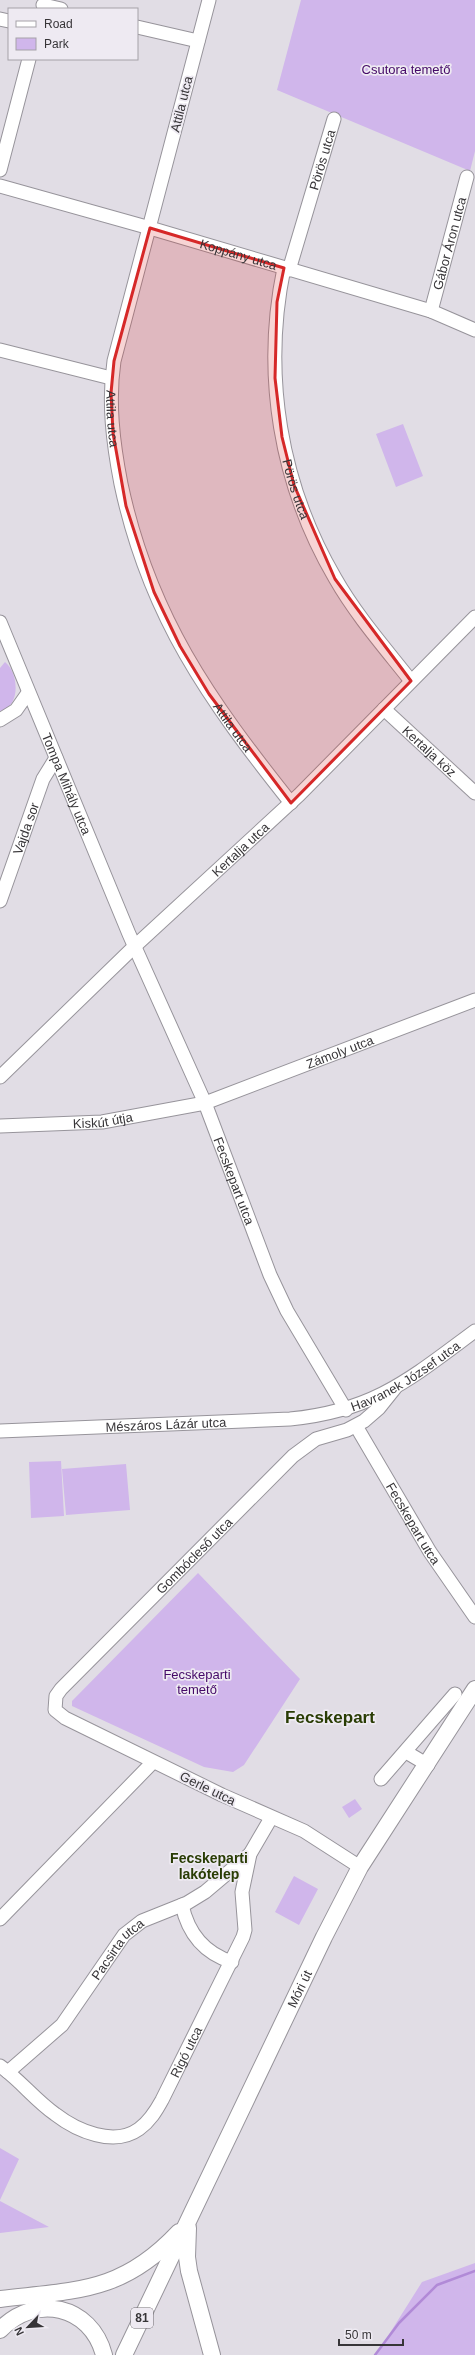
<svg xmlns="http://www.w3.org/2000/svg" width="475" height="2355" font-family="Helvetica,sans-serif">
<rect width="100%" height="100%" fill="#e1dde5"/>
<path fill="#d0b6eb" d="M301,0h174v151l-5,20 -193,-81z
M403,424l20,52 -27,11 -20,-53z
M5,662c14,11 16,45 -5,49v-43z
M61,1461l3,55 -33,2 -2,-56z
M126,1464l4,46 -64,5 -4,-46z
M198,1573l102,106 -56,86 -11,7 -29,-5 -132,-61v-5z
M355,1799l7,10 -13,9 -7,-11z
M294,1876l24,13 -19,36 -24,-13z
M0,2148l19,11 -19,41z
M0,2201l49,26 -49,6z
M475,2263v92h-99l46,-73z"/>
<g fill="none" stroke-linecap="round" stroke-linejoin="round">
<path stroke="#b18ad7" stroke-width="2.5" d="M375,2355l24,-32 38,-38 38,-14"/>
<g stroke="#97949b" stroke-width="15">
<g id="minor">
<path id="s1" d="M209,0l-95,361c-6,41 -1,82 7,123 28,132 88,216 170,319"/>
<path d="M43,5l18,4"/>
<path d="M0,19l9,2"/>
<path d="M137,27l61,14"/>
<path d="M0,170l29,-111"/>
<path id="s2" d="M0,186l150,42 281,83 44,19"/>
<path id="s3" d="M284,268c-22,106 -4,216 51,310 21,37 50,70 76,103"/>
<path id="s4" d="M289,270l45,-151"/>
<path id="s5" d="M431,311l36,-134"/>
<path d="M0,350l111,28"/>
<path id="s6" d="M0,622l129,312 76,169 65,172 17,36 59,99"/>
<path id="s7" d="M384,709l91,84"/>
<path d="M0,720l16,-10 12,-17"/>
<path id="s8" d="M0,901l43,-122 13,-21"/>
<path id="s9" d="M0,1077l135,-131 164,-151 176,-178"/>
<path id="s10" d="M0,1126l102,-4 103,-19 270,-103"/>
<path id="s11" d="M356,1426l74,126 45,65"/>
<path id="s12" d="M0,1431l290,-12c84,-8 120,-40 185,-88"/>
<path d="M406,1752l22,13"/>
<path d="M381,1779l74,-85"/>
<path id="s13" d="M360,1867l-56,-36 -82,-36 -157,-77 -10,-8 1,-14 5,-7 232,-233 23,-17 31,-9 17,-9 15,-13 16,-20"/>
<path d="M182,1905c6,28 22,48 50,57"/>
<path d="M0,1919l153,-157"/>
<path id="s14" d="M0,2066c20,14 35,34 55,48 22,17 59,33 84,15 11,-8 17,-18 23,-29l81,-163 2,-7 -3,-38 8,-38 21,-36"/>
<path id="s15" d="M8,2072l54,-47 62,-90 18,-14 45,-18 18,-11 45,-38"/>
</g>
</g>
<g stroke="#97949b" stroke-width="18">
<g id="major">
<path d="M188,2228l-1,29 2,14 23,84"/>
<path d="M0,2299c77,-9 122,-6 179,-67"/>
<path d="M0,2330c35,-37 91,-25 104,25"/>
<path id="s16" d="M124,2355l200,-418 36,-70 115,-178"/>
</g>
</g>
<use href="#minor" stroke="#fff" stroke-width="13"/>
<use href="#major" stroke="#fff" stroke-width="16"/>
</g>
<path fill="#d62828" fill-opacity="0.2" stroke="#d62828" stroke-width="3" stroke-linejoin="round" d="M150,228l134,40 -7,34 -2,76 7,59 12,48 41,94 76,102 -120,122 -82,-109 -29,-48 -26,-54 -28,-86 -13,-73 -2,-40 3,-32z"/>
<g text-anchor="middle" stroke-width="3.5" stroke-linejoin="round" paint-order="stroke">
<rect fill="#eeeaf2" stroke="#6e6b70" stroke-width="1" x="131" y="2308" width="22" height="20" rx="3"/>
<g font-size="12" font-weight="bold" fill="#373538">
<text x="142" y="2322">81</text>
</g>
<g font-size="13" fill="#440967" stroke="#eeeaf2">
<text x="406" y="74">Csutora temető</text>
<text x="197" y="1679">Fecskeparti<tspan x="197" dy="15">temető</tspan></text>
</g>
<g font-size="13" fill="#373538" stroke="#eeeaf2">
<text transform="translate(181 104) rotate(-76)" y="5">Attila utca</text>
<text dy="5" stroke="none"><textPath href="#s4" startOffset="115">Pörös utca</textPath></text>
<text dy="5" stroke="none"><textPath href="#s5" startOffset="70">Gábor Áron utca</textPath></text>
<text dy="5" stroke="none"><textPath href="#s2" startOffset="248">Koppány utca</textPath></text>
<text dy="5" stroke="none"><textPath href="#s1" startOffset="431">Attila utca</textPath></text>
<text dy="5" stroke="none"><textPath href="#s3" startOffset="224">Pörös utca</textPath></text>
<text dy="5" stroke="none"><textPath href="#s1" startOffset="767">Attila utca</textPath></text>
<text dy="5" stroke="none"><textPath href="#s7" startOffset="62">Kertalja köz</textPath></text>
<text dy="5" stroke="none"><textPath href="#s6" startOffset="175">Tompa Mihály utca</textPath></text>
<text dy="5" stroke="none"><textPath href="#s8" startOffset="77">Vajda sor</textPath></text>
<text dy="5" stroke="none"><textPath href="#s9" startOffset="331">Kertalja utca</textPath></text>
<text dy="5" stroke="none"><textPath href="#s10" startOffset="351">Zámoly utca</textPath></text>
<text dy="5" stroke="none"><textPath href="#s10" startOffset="103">Kiskút útja</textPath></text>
<text dy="5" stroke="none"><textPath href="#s6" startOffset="606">Fecskepart utca</textPath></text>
<text dy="5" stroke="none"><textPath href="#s12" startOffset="415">Havranek József utca</textPath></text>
<text dy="5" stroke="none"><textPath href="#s12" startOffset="166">Mészáros Lázár utca</textPath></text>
<text dy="5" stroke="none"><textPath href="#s11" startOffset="113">Fecskepart utca</textPath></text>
<text dy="5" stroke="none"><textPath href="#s13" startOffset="555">Gombócleső utca</textPath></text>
<text transform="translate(208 1788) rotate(26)" y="5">Gerle utca</text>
<text dy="5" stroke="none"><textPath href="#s15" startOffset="166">Pacsirta utca</textPath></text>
<text dy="5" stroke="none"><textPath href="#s16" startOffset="406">Móri út</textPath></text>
<text dy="5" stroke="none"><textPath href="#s14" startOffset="255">Rigó utca</textPath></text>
</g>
<g font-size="14" font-weight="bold" fill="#293c04" stroke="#eeeaf2">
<text x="209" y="1863">Fecskeparti<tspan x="209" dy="16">lakótelep</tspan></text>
</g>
<g font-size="17" font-weight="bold" fill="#293c04" stroke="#eeeaf2">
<text x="330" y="1723">Fecskepart</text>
</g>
</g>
<rect x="8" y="8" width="130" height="52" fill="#eeeaf2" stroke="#a5a2a8"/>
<rect x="16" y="21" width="20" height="6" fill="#ffffff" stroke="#a5a2a8"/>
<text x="44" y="28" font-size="12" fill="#373538">Road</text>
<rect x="16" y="38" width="20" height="12" fill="#d0b6eb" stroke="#a5a2a8"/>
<text x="44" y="48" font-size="12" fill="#373538">Park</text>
<g transform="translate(28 2327) rotate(245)" stroke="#eeeaf2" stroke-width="3" paint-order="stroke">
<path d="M0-3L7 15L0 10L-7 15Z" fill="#373538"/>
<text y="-6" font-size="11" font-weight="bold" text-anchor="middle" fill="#373538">N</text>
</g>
<path d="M339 2339v6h64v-6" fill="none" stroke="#373538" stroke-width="2"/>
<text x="345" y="2339" font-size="12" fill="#373538" stroke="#eeeaf2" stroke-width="3" paint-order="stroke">50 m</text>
</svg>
